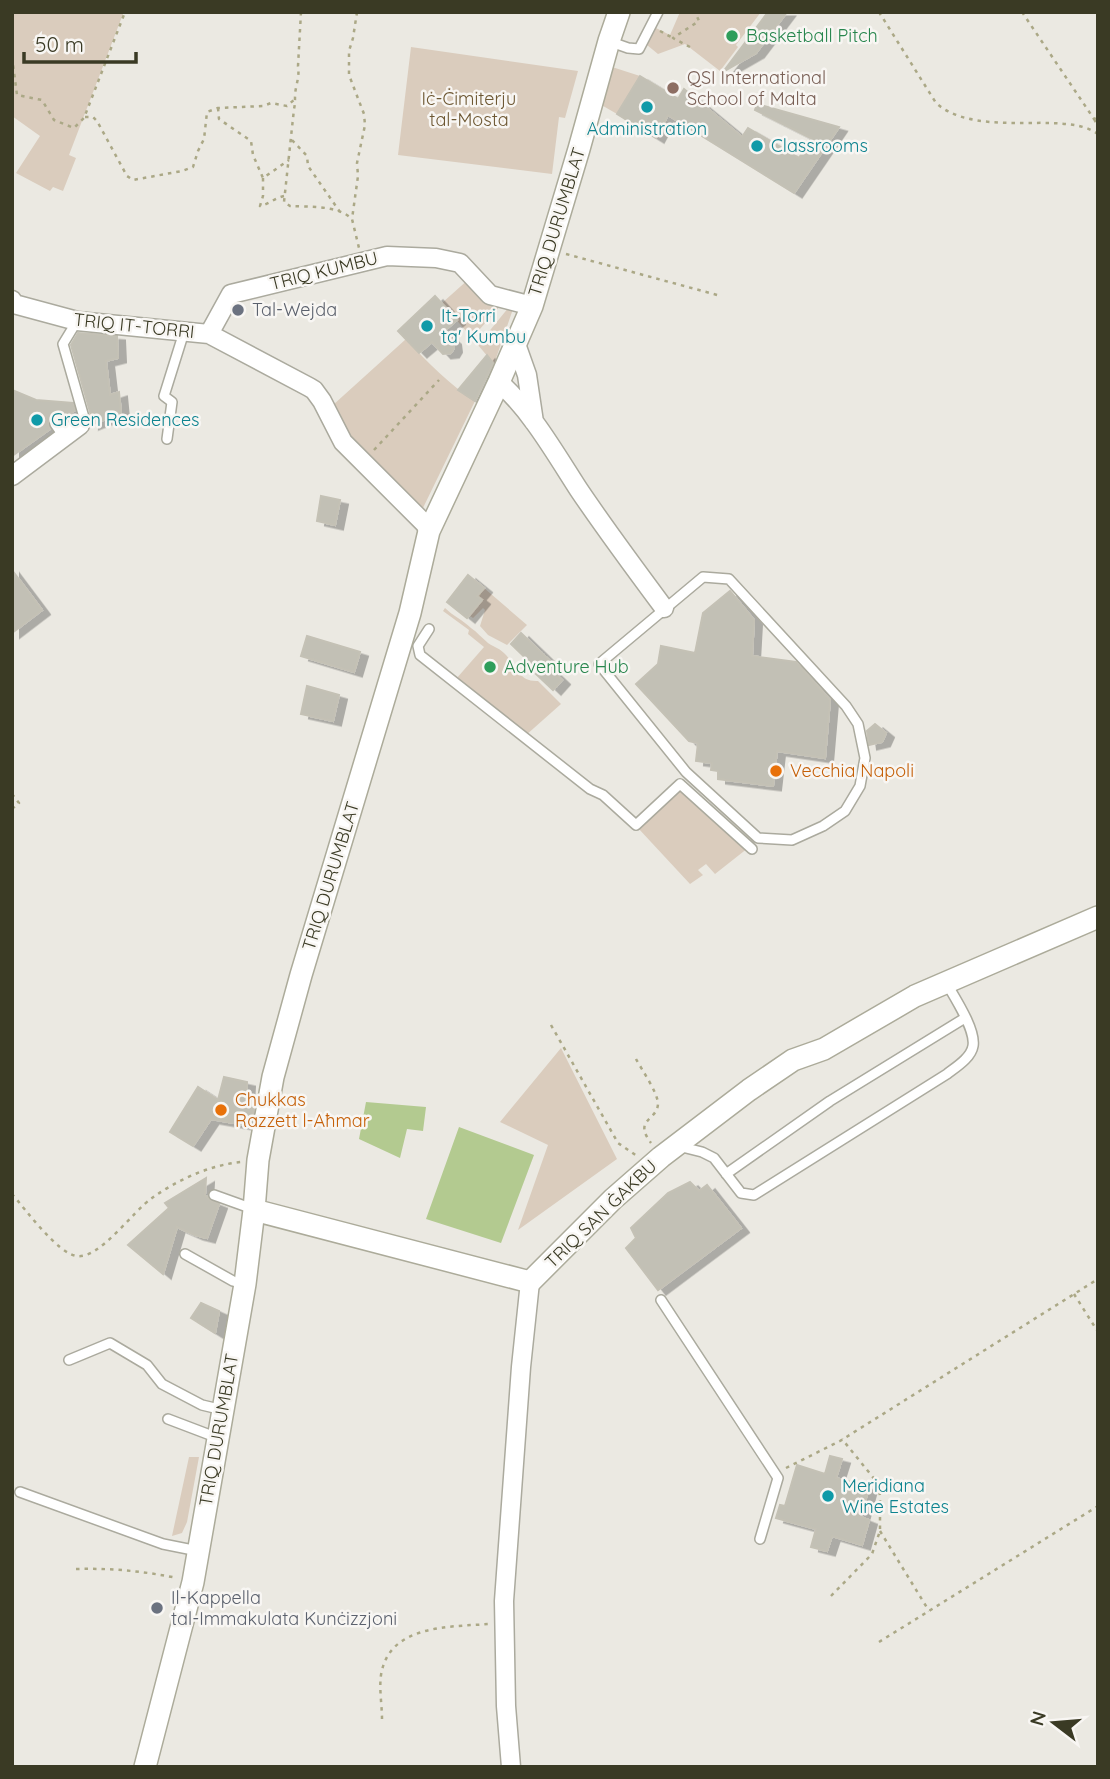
<svg xmlns="http://www.w3.org/2000/svg" width="1110" height="1779" font-family="Quicksand,sans-serif">
<defs>
<filter id="shadow"><feDropShadow dx="8" dy="4.5" stdDeviation="0" flood-color="#0004"/></filter>
</defs>
<rect width="100%" height="100%" fill="#ebe9e2"/>
<path fill="#daccbd" d="M12,12h103l8,2 -54,141 7,3 -13,33 -10,-4 -3,4 -34,-18 24,-37 -28,-20z
M680,12h81l-25,33 2,2 -18,24 -35,-27 -27,10 -11,-9 9,-17 14,7z
M411,47l167,24 -13,47 -6,-1 -7,57 -154,-19z
M609,66l31,10 -23,38 -19,-11z
M470,278l32,26 -30,34 -30,-35z
M509,307l4,2 -19,55 -16,-19z
M406,339c21,23 43,45 69,62l-53,109 -10,-13 -65,-59 -14,-33z
M484,588l43,37 -20,20 -19,-10 -8,-9 5,-16 -2,-2 -10,10 -3,-2 12,-16 -5,-4z
M445,608c8,8 18,12 26,20 6,4 11,10 17,15 6,4 13,6 18,12 12,13 13,27 32,26l23,23 -36,32 -69,-57 28,-32 -16,-13 1,-4 -26,-19z
M680,788l68,60 -33,26 -9,-10 -8,6 5,5 -13,9 -52,-56z
M561,1048l56,111 -99,71 30,-85 -48,-23z
M189,1457h10l-12,65 -5,11 -10,3z"/>
<path fill="#b3ca90" d="M366,1102l60,5 -3,24 -16,-2 -7,29 -41,-19z
M459,1127l75,28 -33,88 -75,-24z"/>
<path fill="#c2c0b5" stroke="#c4c1b5" stroke-width="2" filter="url(#shadow)" d="M768,12h19l-31,41 -33,19z
M640,76l38,23 6,-10 58,48 6,-9 51,30 12,-20 -56,-28 2,-6 82,23 -45,66 -126,-78 -12,23 -39,-24z
M435,296l22,24 -14,12 10,8 1,8 -3,5 -8,1 -11,-12 -13,11 -21,-22z
M78,333l39,3 1,22 -12,3 4,34 9,-3 2,21 -30,12 1,-6 -21,-74z
M487,355l6,8 -18,38 -17,-11z
M12,390l24,10 37,3 2,7 -14,10 -6,-3 -4,2 -3,5 2,5 -38,27z
M321,496l19,4 -5,25 -18,-4z
M12,570l30,40 -30,23z
M468,575l16,13 -7,8 5,4 -15,18 -20,-16z
M730,591l24,29 -2,36 44,6 34,38 -5,58 -48,-7 -4,35 -55,-7v-8l-7,-1 1,-7 -16,-2 2,-18 -9,-2 -53,-57 22,-20 3,-18 34,7 8,-40z
M521,633l29,28 -4,4 16,15 -9,10 -17,-16 3,-3 -28,-27z
M307,636l53,16 -6,20 -53,-16z
M307,686l32,9 -6,26 -32,-7z
M875,724l11,9 -4,9 -13,3 -2,-14z
M224,1077l23,5 -1,17 9,1 -4,26 -40,-7 -18,27 -23,-14 28,-45 20,13z
M206,1178l-1,17 6,6 8,3 -12,34 -12,-3 -18,-8 -14,47 -35,-29 41,-37 -4,-5z
M690,1182l9,9 8,-6 34,43 -83,62 -32,-42 10,-10 -5,-10 37,-35z
M201,1303l18,8 -4,22 -24,-15z
M830,1456l12,3 -6,19 33,9 -8,30 8,3 -7,25 -30,-9 -5,15 -16,-4 5,-18 -40,-11 4,-13 5,1 12,-41 28,9z"/>
<g fill="none" stroke-linecap="round" stroke-linejoin="round">
<g stroke="#abaa9e" stroke-width="12">
<path id="lane" d="M611,42l17,6 11,1 19,-37
M77,321l-14,23 22,77
M55,424l9,13
M167,439l5,-37 -8,-6 20,-64
M703,577l26,2 117,127 12,18 7,34 -5,28 -15,25 -22,15 -31,14 -34,-2 -72,-66 -87,-108z
M429,629l-11,17 2,9 170,134 13,6 33,30 44,-41 72,65
M678,1146l24,6 12,6 27,35 13,2 193,-121c9,-7 24,-16 26,-28 3,-16 -18,-48 -26,-62
M726,1174l104,-73 135,-83
M214,1195l39,14
M185,1254l48,27 10,3
M661,1300l117,178 -18,61
M69,1360l41,-17 37,22 15,19 40,21 21,5
M168,1419l50,19
M20,1492l143,52 35,7"/>
</g>
<g stroke="#abaa9e" stroke-width="21">
<path id="street" d="M12,300l2,4 63,17 132,13 100,53 5,3 8,11 21,41 82,82 4,7
M209,334l22,-40 156,-38 49,2 24,5 30,32 42,11
M516,344l11,31 7,47
M499,382c33,30 56,71 80,108 27,40 56,79 85,118
M12,476l68,-51
M511,1767l-5,-61 -2,-105 17,-234 9,-85"/>
</g>
<g stroke="#acab9a" stroke-width="24">
<path id="secondary" d="M254,1210l276,72 83,-83 48,-42 88,-67 44,-30 31,-11 91,-53 183,-79
M145,1767l48,-185 52,-298 9,-74 4,-50 15,-83 28,-102 109,-362 19,-82 70,-149 33,-76 47,-157 30,-108 10,-29"/>
</g>
<path stroke="#aba886" stroke-width="2.5" stroke-dasharray="3.5 5" stroke-linecap="butt" d="M301,12l-3,54c2,12 -3,20 -3,31 0,4 0,8 -1,12l-10,93 6,4c19,1 48,-1 62,13
M357,12l-4,26 -4,13v24l15,39 1,11 -8,38 1,13 -6,43 7,29
M879,12l57,91c28,25 79,19 115,20 17,1 32,1 47,11
M1022,12l72,107 4,-2
M660,31l13,7
M690,47l-17,-9 26,-17 -4,-9
M12,57l5,38 25,5 12,20 20,8 10,-10 41,-106
M218,108l1,11 32,22 2,14 10,23 26,-18
M85,117h8l4,4 30,55 6,4 49,-9 11,-4 5,-16 6,-12 3,-27 11,-4 45,-2 8,-3 16,3 8,-7
M1094,119l4,7
M292,140l15,16 1,10 32,46
M263,178v18l-3,10c9,-2 15,-8 24,-10
M566,254l155,42
M374,450l65,-70
M12,794l7,9 -7,6
M551,1025l67,118 19,13
M636,1059c6,11 22,34 22,45 -1,17 -25,15 -7,39
M12,1194c14,16 46,60 65,62 23,3 56,-45 75,-58 25,-18 58,-33 89,-36
M1074,1294l24,38
M786,1468l54,-27 258,-162
M880,1531l49,80
M76,1569c34,-1 67,2 101,9
M831,1596l41,-42 8,-23v-36l-4,-14 -34,-42
M879,1642l219,-136
M382,1719c0,-14 -3,-30 -1,-44 8,-51 69,-48 108,-51"/>
<use href="#lane" stroke="#fff" stroke-width="9"/>
<use href="#street" stroke="#fff" stroke-width="18"/>
<use href="#secondary" stroke="#fff" stroke-width="21"/>
</g>
<g fill="#2e9e5b" stroke="#f8f6f3" stroke-width="2.5">
<circle cx="732" cy="36" r="7"/>
<circle cx="490" cy="667" r="7"/>
</g>
<circle fill="#8d6e63" stroke="#f8f6f3" stroke-width="2.5" cx="673" cy="88" r="7"/>
<g fill="#0f9aa8" stroke="#f8f6f3" stroke-width="2.5">
<circle cx="647" cy="107" r="7"/>
<circle cx="757" cy="146" r="7"/>
<circle cx="427" cy="326" r="7"/>
<circle cx="37" cy="420" r="7"/>
<circle cx="828" cy="1496" r="7"/>
</g>
<g fill="#6b7280" stroke="#f8f6f3" stroke-width="2.5">
<circle cx="238" cy="310" r="7"/>
<circle cx="157" cy="1608" r="7"/>
</g>
<g fill="#e8710a" stroke="#f8f6f3" stroke-width="2.5">
<circle cx="776" cy="771" r="7"/>
<circle cx="221" cy="1110" r="7"/>
</g>
<g text-anchor="middle" stroke-width="5" stroke-linejoin="round" paint-order="stroke">
<g font-size="18" fill="#27864d" stroke="#f8f6f3" text-anchor="start">
<text x="746" y="42">Basketball Pitch</text>
<text x="504" y="673">Adventure Hub</text>
</g>
<g font-size="18" fill="#785e54" stroke="#f8f6f3" text-anchor="start">
<text x="687" y="84">QSI International<tspan x="687" dy="21">School of Malta</tspan></text>
</g>
<g font-size="18" fill="#6d5732" stroke="#f8f6f3">
<text x="469" y="105">Iċ-Ċimiterju<tspan x="469" dy="21">tal-Mosta</tspan></text>
</g>
<g font-size="18" fill="#0d838f" stroke="#f8f6f3" text-anchor="start">
<text x="647" y="135" text-anchor="middle">Administration</text>
<text x="771" y="152">Classrooms</text>
<text x="441" y="322">It-Torri<tspan x="441" dy="21">ta' Kumbu</tspan></text>
<text x="51" y="426">Green Residences</text>
<text x="842" y="1492">Meridiana<tspan x="842" dy="21">Wine Estates</tspan></text>
</g>
<g font-size="18" fill="#3a3a24" stroke="#f8f6f3">
<text transform="translate(557 222) rotate(-73)" y="6">TRIQ DURUMBLAT</text>
<text transform="translate(324 271) rotate(-14)" y="6">TRIQ KUMBU</text>
<text transform="translate(134 326) rotate(6)" y="6">TRIQ IT-TORRI</text>
<text transform="translate(331 876) rotate(-73)" y="6">TRIQ DURUMBLAT</text>
<text transform="translate(601 1214) rotate(-44)" y="6">TRIQ SAN ĠAKBU</text>
<text transform="translate(219 1430) rotate(-80)" y="6">TRIQ DURUMBLAT</text>
</g>
<g font-size="18" fill="#5b616d" stroke="#f8f6f3" text-anchor="start">
<text x="252" y="316">Tal-Wejda</text>
<text x="171" y="1604">Il-Kappella<tspan x="171" dy="21">tal-Immakulata Kunċizzjoni</tspan></text>
</g>
<g font-size="18" fill="#c56008" stroke="#f8f6f3" text-anchor="start">
<text x="790" y="777">Vecchia Napoli</text>
<text x="235" y="1106">Chukkas<tspan x="235" dy="21">Razzett l-Aħmar</tspan></text>
</g>
</g>
<rect width="1110" height="1779" fill="none" stroke="#3a3a24" stroke-width="28"/>
<g transform="translate(1054 1723) rotate(286)" stroke="#f8f6f3" stroke-width="5" paint-order="stroke">
<path d="M0-5L12 26L0 18L-12 26Z" fill="#3a3a24"/>
<text y="-10" font-size="19" font-weight="bold" text-anchor="middle" fill="#3a3a24">N</text>
</g>
<path d="M24 52v10h112v-10" fill="none" stroke="#3a3a24" stroke-width="3.5"/>
<text x="35" y="52" font-size="21" fill="#3a3a24" stroke="#f8f6f3" stroke-width="5" paint-order="stroke">50 m</text>
</svg>
